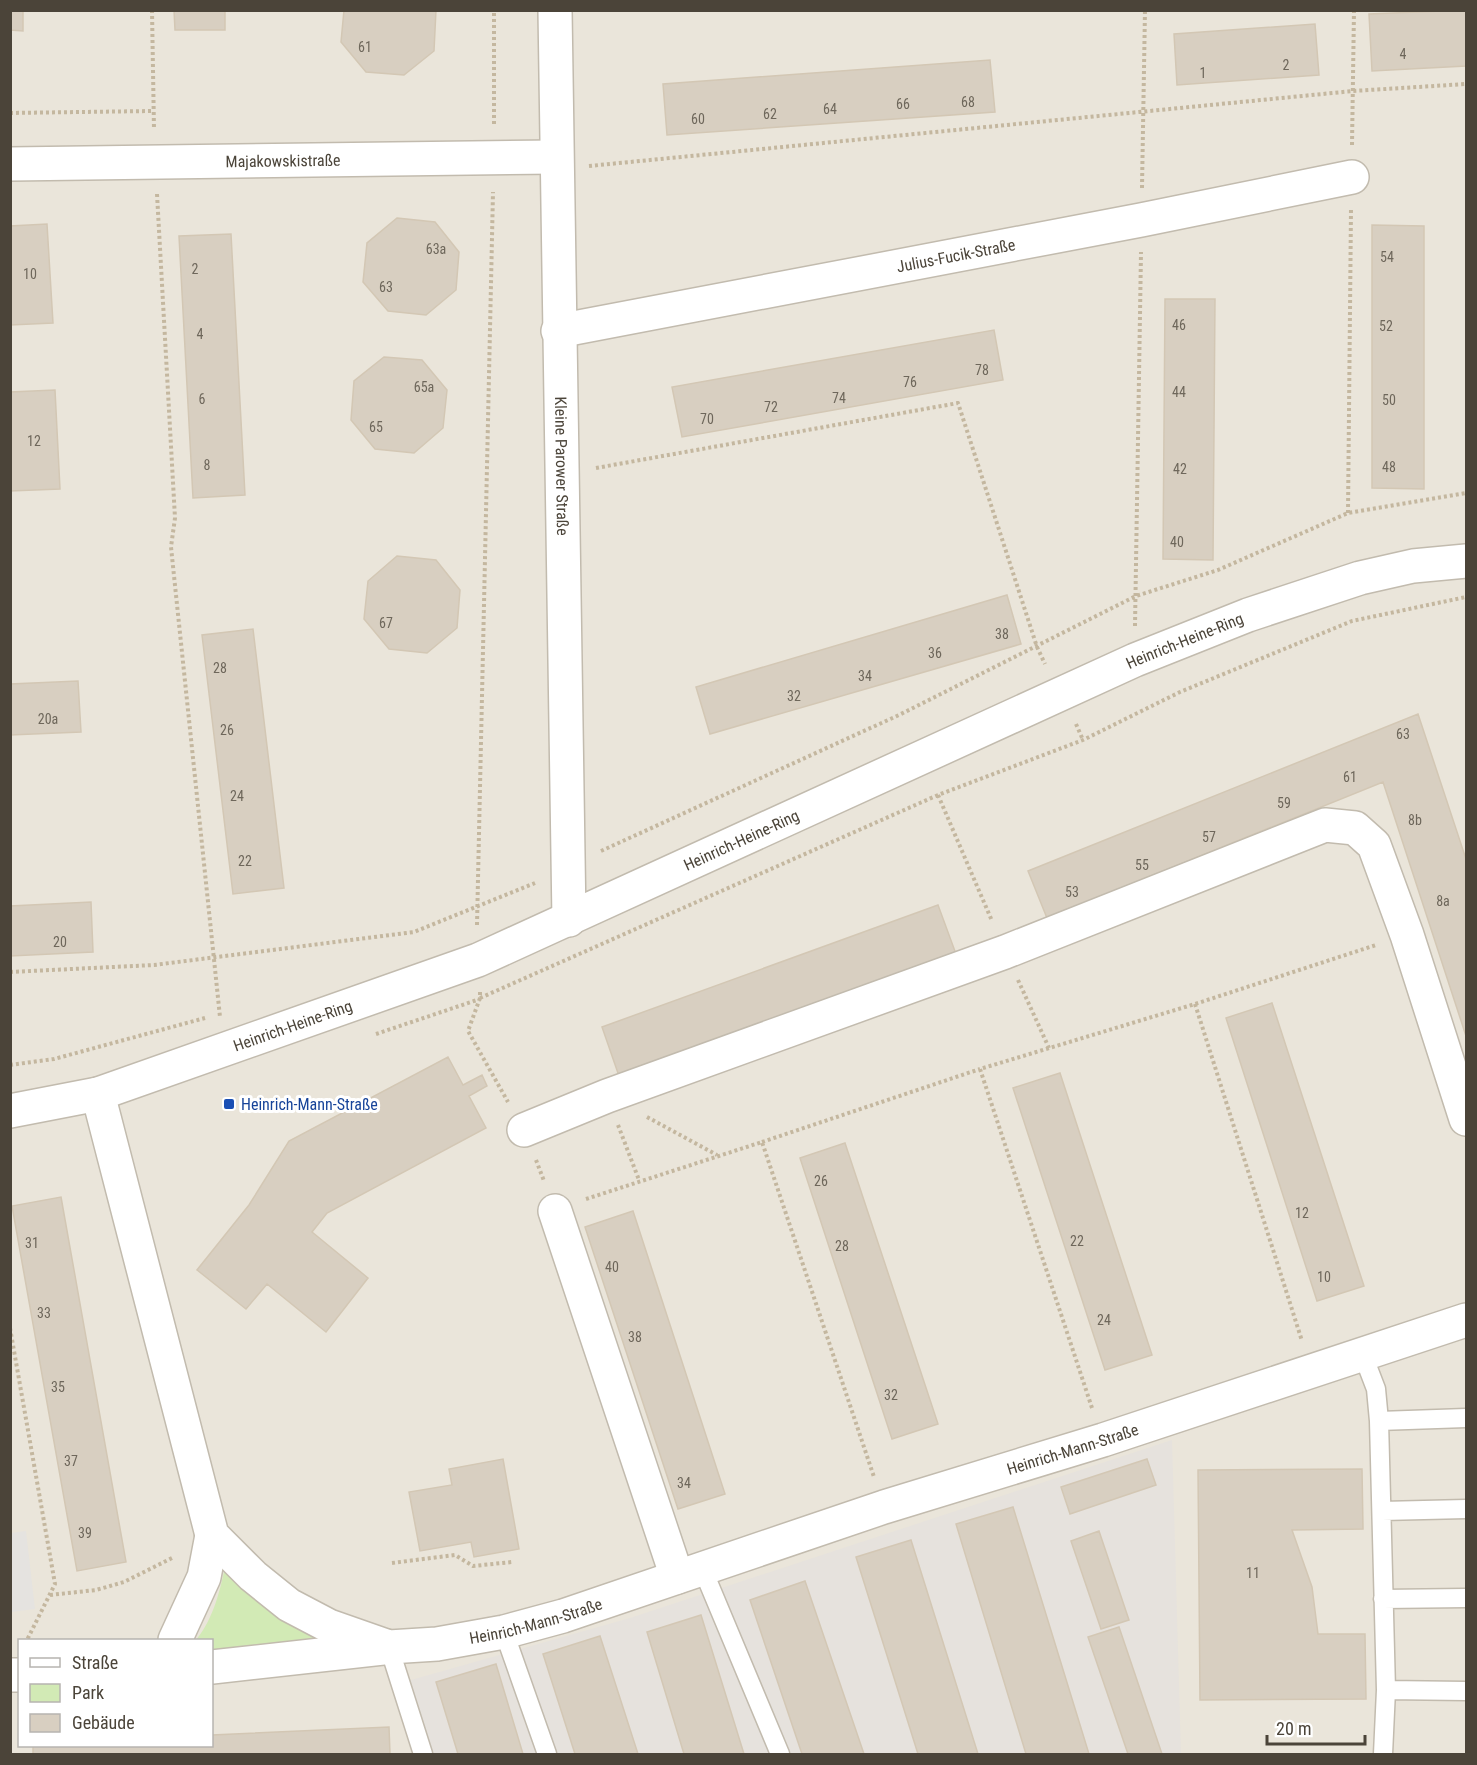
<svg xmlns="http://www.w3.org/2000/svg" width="1477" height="1765" font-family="'Roboto Condensed',sans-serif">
<rect width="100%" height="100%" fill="#f6f3ec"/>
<path fill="#eae5da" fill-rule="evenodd" d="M11,11h1455v1743h-1455zM20,1640h192v106h-192z"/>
<path fill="#e6e2dd" d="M1172,1440l9,314h-754l-23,-72 226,-64z"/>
<path fill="#d2eab5" d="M226,1563l117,80 -131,10v-13h-16c18,-22 24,-50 30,-77z"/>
<path fill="#e5e3e0" d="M26,1531l9,78 -24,3v-79z"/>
<path fill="#d8cfc1" stroke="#d3c7b4" stroke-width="1.5" d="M10,10h13v21l-13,-1z
M174,10h51v20h-50z
M344,10h92l-2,41 -30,24 -38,-3 -25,-30z
M1466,10v56l-94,5 -3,-57z
M1315,24l4,51 -142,10 -3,-51z
M990,60l5,52 -328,23 -4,-51z
M397,218l38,4 24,30 -3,38 -30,25 -38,-4 -25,-29 4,-39z
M47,224l6,99 -43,2v-99z
M1372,225l52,1v263l-52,-1z
M231,234l14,261 -52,3 -14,-262z
M1165,299h50l-2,261 -50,-1z
M994,330l9,50 -321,57 -10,-50z
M384,357l38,3 25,30 -4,38 -29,25 -39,-4 -24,-29 3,-39z
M55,390l5,99 -50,2v-99z
M397,556l39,4 24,30 -3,38 -30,25 -38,-4 -25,-30 4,-38z
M1007,595l14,49 -311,90 -14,-47z
M253,629l31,259 -51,6 -31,-259z
M78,681l3,51 -71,3v-51z
M1418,714l48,145v177l-83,-254 -336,136 -19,-47z
M91,902l2,50 -83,4v-50z
M938,905l18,49 -337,122 -17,-49z
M1272,1003l92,283 -47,15 -91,-283z
M448,1057l15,28 19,-10 5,11 -18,10 17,32 -159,85 -15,19 56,46 -42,54 -59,-48 -21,25 -49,-39 52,-65 40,-64z
M1060,1073l92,282 -47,15 -92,-282z
M845,1143l93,281 -46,15 -92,-281z
M61,1197l65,365 -49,9 -65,-365z
M633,1211l92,283 -47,15 -93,-282z
M503,1459l16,90 -45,8 -3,-15 -51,9 -11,-59 43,-7 -3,-16z
M1147,1459l9,26 -86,29 -9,-27z
M1362,1469l1,60 -71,1 20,57 6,47h47l1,65 -166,1 -2,-230z
M1013,1507l76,247h-63l-70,-230z
M1099,1531l30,89 -28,9 -30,-88z
M911,1540l67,214h-60l-62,-197z
M805,1581l59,173h-62l-52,-154z
M701,1615l43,139h-60l-37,-122z
M1119,1627l43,127h-34l-40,-117z
M600,1636l38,118h-63l-32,-100z
M496,1664l27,90h-65l-22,-72z
M389,1727l1,27h-357v-8h179v-11z"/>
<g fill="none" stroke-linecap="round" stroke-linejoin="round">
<g stroke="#c2bbae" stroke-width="21">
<path id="service" d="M1363,1355l13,34 3,32 7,269 80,1
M1379,1421l87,-3
M1382,1511l84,-2
M703,1570l77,184
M1383,1599l83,-1
M504,1632l43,122
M389,1647l34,107
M1383,1754l3,-64"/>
</g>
<g stroke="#c2bbae" stroke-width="36">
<g id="minor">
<path id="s1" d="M555,10l14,910"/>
<path id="s2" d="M10,164l546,-7"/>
<path id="s3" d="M558,331l583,-111 211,-43"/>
<path id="s4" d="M98,1094l114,441 41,41 36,29 40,21 60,21 48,-3 67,-12 59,-16 321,-109 219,-67 363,-120"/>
<path id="s5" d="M10,1111l88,-17 380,-134 657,-300 113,-45 112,-37 53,-12 53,-5"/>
<path d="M524,1130l83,-34 398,-144 320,-127 30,3 19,17 33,90 59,184"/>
<path d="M555,1211l122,366"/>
<path d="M175,1640l29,-63 8,-42"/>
<path d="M212,1667l171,-19"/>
<path d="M10,1675h10"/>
</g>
</g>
<path stroke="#c4b79f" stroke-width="4" stroke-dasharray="3 3" stroke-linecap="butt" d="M152,10l2,120
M10,113l143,-2
M494,124v-114
M1352,145l2,-135
M589,166l764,-75 113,-7
M1142,188l3,-178
M157,194l18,324 -4,29 49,470
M596,468l362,-65 79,244 8,17
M1348,513l3,-304
M1135,626l6,-374
M1076,724l7,16
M938,795l54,126
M601,851l298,-136 237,-119 82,-26 130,-57 118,-20
M477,925l16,-733
M10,972l144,-7 260,-33 121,-49
M1018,980l31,68
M480,992v6l458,-203 145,-55 97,-48 172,-71 114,-24
M480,998l-12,33 40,71
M1195,1004l107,337
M376,1034l104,-35
M10,1065l44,-6 151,-41
M647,1117l70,38
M618,1125l21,55
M762,1142l218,-73
M536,1160l8,21
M586,1199l176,-57 112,335
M10,1328l45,256 -28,56
M1092,1408l-112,-339 215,-65 181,-59
M392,1563l63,-8 18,11 39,-4
M50,1595l46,-5 28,-8 50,-25"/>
<use href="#service" stroke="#fff" stroke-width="18"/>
<use href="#minor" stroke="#fff" stroke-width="33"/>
</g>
<rect fill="#1a4fb4" stroke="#fff" stroke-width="2" x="223" y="1098" width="12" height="12" rx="3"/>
<g text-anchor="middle" stroke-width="6" stroke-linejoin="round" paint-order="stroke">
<g font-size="14" fill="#6e675b">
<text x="365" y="52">61</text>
<text x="1403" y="59">4</text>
<text x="1286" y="70">2</text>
<text x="1203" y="78">1</text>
<text x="968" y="107">68</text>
<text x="903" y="109">66</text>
<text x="830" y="114">64</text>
<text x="770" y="119">62</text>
<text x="698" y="124">60</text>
<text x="436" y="254">63a</text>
<text x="1387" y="262">54</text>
<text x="195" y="274">2</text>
<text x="30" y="279">10</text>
<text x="386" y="292">63</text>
<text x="1179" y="330">46</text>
<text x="1386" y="331">52</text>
<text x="200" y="339">4</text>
<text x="982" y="375">78</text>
<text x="910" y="387">76</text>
<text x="424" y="392">65a</text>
<text x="1179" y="397">44</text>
<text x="839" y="403">74</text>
<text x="202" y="404">6</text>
<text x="1389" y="405">50</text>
<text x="771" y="412">72</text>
<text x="707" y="424">70</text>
<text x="376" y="432">65</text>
<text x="34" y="446">12</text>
<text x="207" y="470">8</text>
<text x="1389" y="472">48</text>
<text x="1180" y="474">42</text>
<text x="1177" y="547">40</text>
<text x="386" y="628">67</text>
<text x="1002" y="639">38</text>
<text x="935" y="658">36</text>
<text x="220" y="673">28</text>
<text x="865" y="681">34</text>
<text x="794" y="701">32</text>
<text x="48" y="724">20a</text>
<text x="227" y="735">26</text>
<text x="1403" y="739">63</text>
<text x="1350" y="782">61</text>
<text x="237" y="801">24</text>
<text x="1284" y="808">59</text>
<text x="1415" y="825">8b</text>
<text x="1209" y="842">57</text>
<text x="245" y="866">22</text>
<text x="1142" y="870">55</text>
<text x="1072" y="897">53</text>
<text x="1443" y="906">8a</text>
<text x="60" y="947">20</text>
<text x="821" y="1186">26</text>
<text x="1302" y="1218">12</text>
<text x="1077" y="1246">22</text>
<text x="32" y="1248">31</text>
<text x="842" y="1251">28</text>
<text x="612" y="1272">40</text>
<text x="1324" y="1282">10</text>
<text x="44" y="1318">33</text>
<text x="1104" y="1325">24</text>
<text x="635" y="1342">38</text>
<text x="58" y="1392">35</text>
<text x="891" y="1400">32</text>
<text x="71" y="1466">37</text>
<text x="684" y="1488">34</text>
<text x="85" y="1538">39</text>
<text x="1253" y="1578">11</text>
</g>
<g font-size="16" fill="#4b4439" stroke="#fff">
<text dy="6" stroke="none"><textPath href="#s2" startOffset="273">Majakowskistraße</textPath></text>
<text dy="6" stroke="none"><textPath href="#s3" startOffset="405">Julius-Fucik-Straße</textPath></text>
<text dy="6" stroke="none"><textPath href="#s1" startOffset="456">Kleine Parower Straße</textPath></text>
<text dy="6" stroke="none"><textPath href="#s5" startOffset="1268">Heinrich-Heine-Ring</textPath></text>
<text dy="6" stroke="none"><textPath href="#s5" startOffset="782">Heinrich-Heine-Ring</textPath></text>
<text dy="6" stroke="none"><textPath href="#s5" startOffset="296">Heinrich-Heine-Ring</textPath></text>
<text dy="6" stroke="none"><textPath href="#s4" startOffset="1382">Heinrich-Mann-Straße</textPath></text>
<text dy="6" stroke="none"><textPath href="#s4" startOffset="818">Heinrich-Mann-Straße</textPath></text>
</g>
<g font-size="16" fill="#164399" stroke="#fff" text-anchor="start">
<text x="241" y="1110">Heinrich-Mann-Straße</text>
</g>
</g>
<rect width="1477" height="1765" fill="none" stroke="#4b4439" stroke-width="24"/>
<rect x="18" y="1639" width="195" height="108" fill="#ffffff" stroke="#b7b4b0" stroke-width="1.5"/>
<rect x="30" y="1658" width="30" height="9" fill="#ffffff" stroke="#b7b4b0" stroke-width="1.5"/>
<text x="72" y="1669" font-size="18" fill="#4b4439">Straße</text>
<rect x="30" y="1684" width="30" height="18" fill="#d2eab5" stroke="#b7b4b0" stroke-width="1.5"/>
<text x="72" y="1699" font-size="18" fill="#4b4439">Park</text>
<rect x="30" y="1714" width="30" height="18" fill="#d8cfc1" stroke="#b7b4b0" stroke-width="1.5"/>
<text x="72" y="1729" font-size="18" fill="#4b4439">Gebäude</text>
<path d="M1267 1735v9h98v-9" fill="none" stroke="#4b4439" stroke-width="3"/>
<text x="1276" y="1735" font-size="18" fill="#4b4439" stroke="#ffffff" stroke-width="4.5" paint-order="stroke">20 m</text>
</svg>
